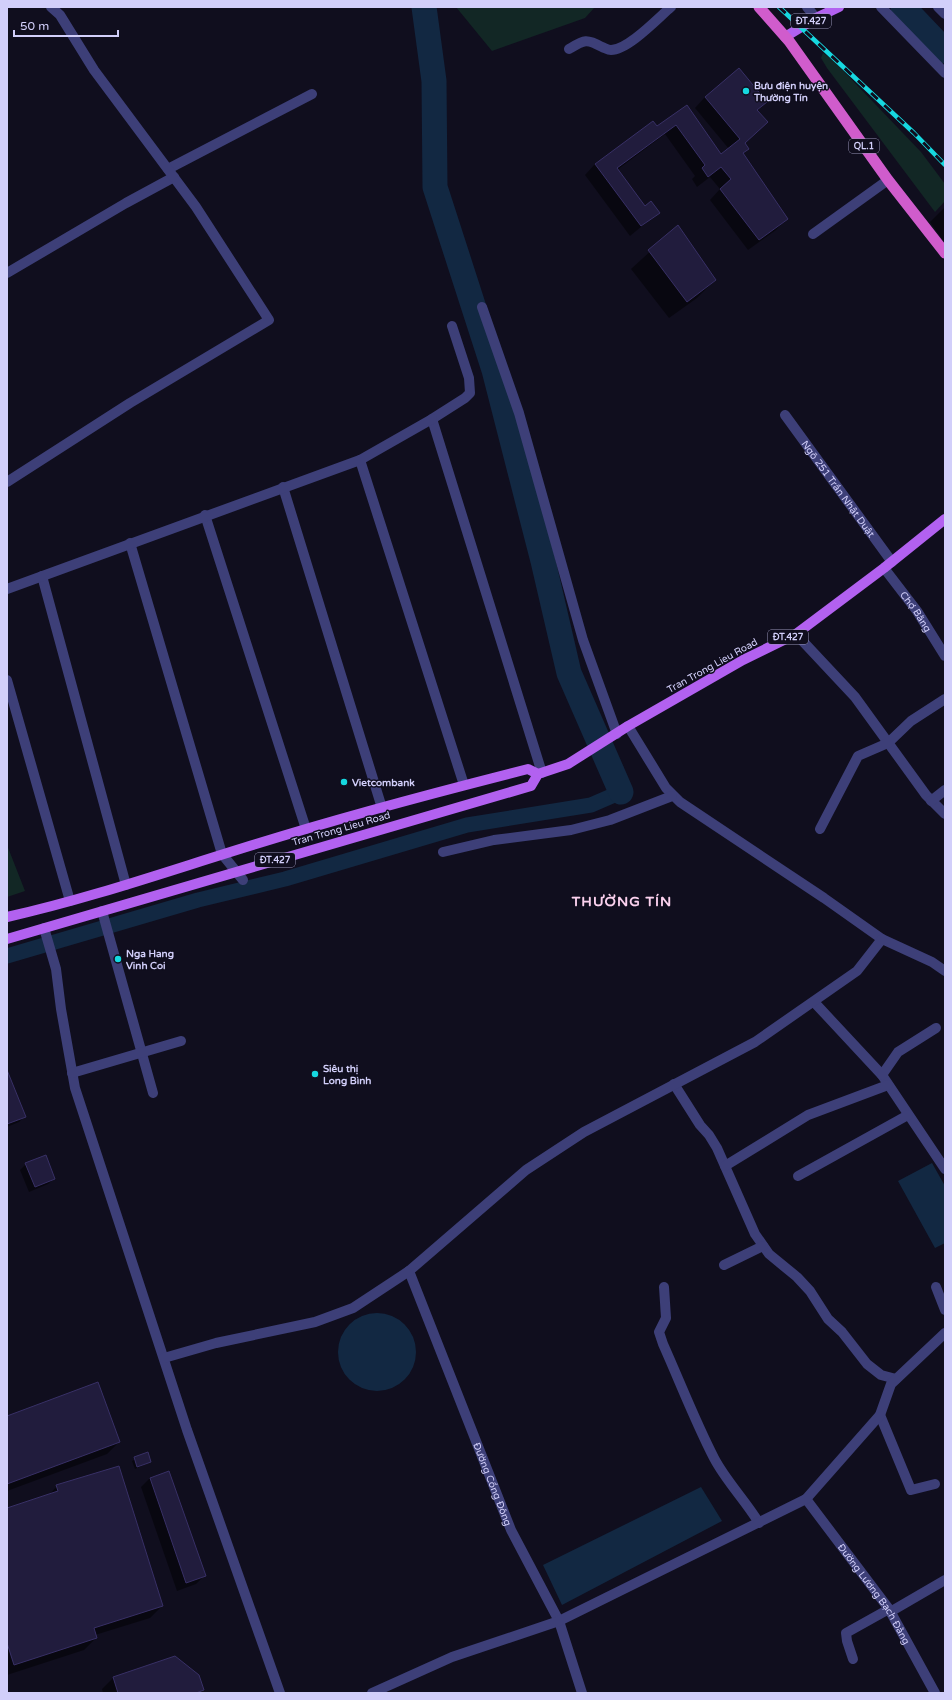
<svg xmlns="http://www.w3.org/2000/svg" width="952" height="1700" font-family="'Varela Round',sans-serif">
<rect width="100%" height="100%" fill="#100e1e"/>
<path fill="#122725" d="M456,7h139l-10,11 -93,33z
M823,53l10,7 88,92 24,32v17l-10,11 -108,-144 -6,-10z
M7,845l18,46 -18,6z"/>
<path fill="#122842" d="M932,1163l13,23v57l-10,5 -37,-67z
M338 1352a39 39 0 1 1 78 0a39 39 0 1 1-78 0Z
M701,1487l21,34 -160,84 -19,-40z"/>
<path fill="#0007" d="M705,97l61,5 -9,9 10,11 -23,22 4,5 -6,5 44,65 -10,11 -28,20 -38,-50 10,-11 -10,-12 -13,10 -5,-8 3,-3 -30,-42 -48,36 28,37 14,5 -29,24 -45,-61 10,-11 58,-42 4,5 29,-20 35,48 8,-6 -34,-41z
M945,207v36l-15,-21z
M678,226l37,54 -18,18 -28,20 -38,-49z
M7,1082l18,34 -6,6 -12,5z
M26,1164l28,15 -6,5 -19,8 -9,-22z
M7,1417l112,25 -12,12 -100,37z
M147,1453l3,9 -15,7 -3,-8z
M150,1478l55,97 -9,9 -19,7 -36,-104z
M57,1486l105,120 -12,12 -55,17 1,3 -12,12 -77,25v-166l41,-13z
M113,1678l90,12 -3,3h-97l-1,-4z"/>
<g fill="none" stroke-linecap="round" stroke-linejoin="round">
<path stroke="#122842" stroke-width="15" d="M7,956l191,-56 87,-21 182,-54 124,-20 30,-13"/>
<path stroke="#122842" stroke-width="25" d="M424,7l10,74 1,106 59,183 49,191 26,112 52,119
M903,7l42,44"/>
</g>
<path fill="#211c3d" stroke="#383066" d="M739,68l28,34 -10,8 11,12 -23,21 4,6 -6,4 45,66 -29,21 -39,-51 11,-10 -10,-12 -13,10 -6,-9 3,-3 -29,-40 -59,43 28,38 6,-5 9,12 -19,13 -46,-62 58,-43 4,5 30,-21 34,49 19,-15 -35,-42z
M678,225l38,55 -29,22 -39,-52z
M7,1070l19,47 -19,7z
M46,1155l9,24 -20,8 -10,-24z
M98,1382l22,60 -113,42v-68z
M148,1452l3,10 -14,5 -3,-10z
M119,1466l44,140 -69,22 3,10 -83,27 -7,-22v-135l51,-17 -2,-6z
M169,1471l37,105 -20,7 -36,-105z
M175,1656l24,19 5,15 -8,3h-78l-5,-16z"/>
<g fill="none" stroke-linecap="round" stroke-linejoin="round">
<g stroke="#3d3f78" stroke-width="10">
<path d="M807,7l9,11"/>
<path d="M881,7l64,66"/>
<path d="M938,7l7,7"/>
<path d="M569,49c15,-9 17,-11 33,-2 3,1 6,3 9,3 17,0 47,-32 60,-43"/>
<path d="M168,169l144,-75"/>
<path d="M813,234l75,-54"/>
<path d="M7,273l119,-70 48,-26"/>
<path d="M482,307l37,106 64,227 34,94"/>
<path d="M452,326l17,52 1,15 -5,5 -33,21 110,354"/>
<path id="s1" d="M785,415l107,147"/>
<path d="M360,460l104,325"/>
<path d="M7,482l123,-79 139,-83 -73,-113 -102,-137 -34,-55 -9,-8"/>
<path d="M283,487l99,321"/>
<path d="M205,515l101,314"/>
<path d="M130,543l92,311 21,26"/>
<path id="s2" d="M884,568l33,43 28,45"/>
<path d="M42,576l84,309"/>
<path d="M7,589l353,-129 72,-41"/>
<path d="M796,634l59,63 71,98 19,19"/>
<path d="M7,680l63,221"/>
<path d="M628,726l38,62 14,14 144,96 58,41"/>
<path d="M931,801l14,-11"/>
<path d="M820,829l38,-73 30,-13 23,-22 34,-22"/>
<path d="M443,852l51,-12 77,-10 39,-10 62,-24"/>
<path d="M102,911l51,182"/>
<path d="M44,928l12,41 5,40 14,79 112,342 93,263"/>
<path d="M814,1002l68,73 63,94"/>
<path d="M72,1073l109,-32"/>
<path d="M882,1075l16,-23 38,-24"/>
<path d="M674,1084l26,41 9,10 8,13 38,86 14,20 28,23 13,14 18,28 14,13 25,32 14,11 15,4"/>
<path d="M725,1166l83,-51 80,-30"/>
<path d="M798,1176l110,-61"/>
<path d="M724,1265l39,-19"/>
<path id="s3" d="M409,1271l102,259 48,91 23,72"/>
<path d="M664,1287l2,31 -7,14 4,12c17,38 32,77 51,114 12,23 31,42 45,65"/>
<path d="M936,1287l9,23"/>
<path d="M164,1358l52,-15 99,-21 38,-14 56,-37 117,-101 58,-38 171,-90 102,-71 25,-32 50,23 13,9"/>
<path d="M880,1415l31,75 24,-6"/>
<path id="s4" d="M806,1499l83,110 46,84"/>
<path d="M890,1612l55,-32"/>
<path d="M853,1659l-6,-18 -1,-8 43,-24"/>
<path d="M372,1693l80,-36 107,-36 247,-122 74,-84 11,-31 54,-51"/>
</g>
<path stroke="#b261f0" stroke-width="10" d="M785,37l31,-19 23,-11
M7,917c85,-19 167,-48 249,-73 90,-28 181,-52 272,-75l10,5
M7,939l524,-153 7,-12 30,-10 60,-38 115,-66 53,-26 88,-66 61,-49"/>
<path stroke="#d05ccc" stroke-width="11" d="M759,7l30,34 99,139 57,73"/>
<g stroke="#16d8e0" stroke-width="4.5">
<path id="rail" d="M779,7l135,126 31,32"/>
</g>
<use href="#rail" stroke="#100e1e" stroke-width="3" stroke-dasharray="9" stroke-linecap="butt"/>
</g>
<g fill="#16d8e0" stroke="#100e1e" stroke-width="1.5">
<circle cx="746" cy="91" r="4"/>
<circle cx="344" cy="782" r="4"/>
<circle cx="118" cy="959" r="4"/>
<circle cx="315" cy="1074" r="4"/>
</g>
<g text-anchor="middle" stroke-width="3" stroke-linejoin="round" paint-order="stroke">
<g fill="#100e1e" stroke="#9895b8" stroke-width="1">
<rect x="791" y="14" width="40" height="14" rx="3"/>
<rect x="849" y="139" width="30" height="14" rx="3"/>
<rect x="768" y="630" width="40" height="14" rx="3"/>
<rect x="255" y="853" width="40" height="14" rx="3"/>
</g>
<g font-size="9" font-weight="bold" fill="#d2cffa">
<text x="811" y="24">ĐT.427</text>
<text x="864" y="149">QL.1</text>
<text x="788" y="640">ĐT.427</text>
<text x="275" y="863">ĐT.427</text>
</g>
<g font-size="10" font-weight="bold" fill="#d2cffa" stroke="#100e1e" text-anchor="start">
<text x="754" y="89">Bưu điện huyện<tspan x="754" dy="12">Thường Tín</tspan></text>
<text x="352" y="786">Vietcombank</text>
<text x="126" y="957">Nga Hang<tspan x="126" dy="12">Vinh Coi</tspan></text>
<text x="323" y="1072">Siêu thị<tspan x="323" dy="12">Long Bình</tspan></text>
</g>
<g font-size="10" fill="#d2cffa" stroke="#100e1e">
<text dy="4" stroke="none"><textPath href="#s1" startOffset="91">Ngõ 251 Trần Nhật Duật</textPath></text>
<text dy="4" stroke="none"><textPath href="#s2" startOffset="54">Chợ Bằng</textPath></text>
<text transform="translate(712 665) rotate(-29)" y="4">Tran Trong Lieu Road</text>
<text transform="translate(341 828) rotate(-16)" y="4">Tran Trong Lieu Road</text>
<text dy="4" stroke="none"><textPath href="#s3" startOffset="229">Đường Cổng Đông</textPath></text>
<text dy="4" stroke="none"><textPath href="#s4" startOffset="117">Đường Lương Bạch Đằng</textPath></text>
</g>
<g font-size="14" font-weight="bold" letter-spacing="1" fill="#fbd1ee" stroke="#100e1e">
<text x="622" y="906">THƯỜNG TÍN</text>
</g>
</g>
<rect width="952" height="1700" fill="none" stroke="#d2cffa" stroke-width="16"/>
<path d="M14 30v6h104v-6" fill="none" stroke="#d2cffa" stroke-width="2"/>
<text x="20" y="30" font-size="12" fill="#d2cffa" stroke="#100e1e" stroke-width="3" paint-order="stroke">50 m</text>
</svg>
